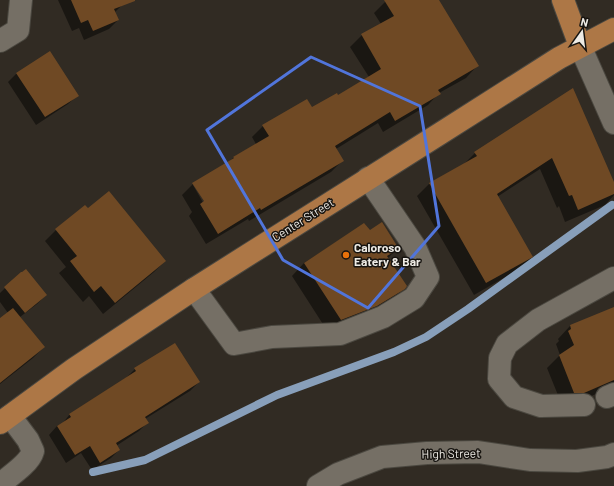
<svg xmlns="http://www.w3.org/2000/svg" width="614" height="486" font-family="Barlow,sans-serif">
<rect width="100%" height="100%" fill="#312b23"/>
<path fill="#0007" fill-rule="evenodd" d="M58,0h65l1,3 -9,9 3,8 -9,9 -25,11 -5,-12 -7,3z
M387,0h51l39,66 -11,12 -27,15 -11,12 -45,27 -5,-9 -42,26 6,12 -11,11 -82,49 -1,-2 -42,25 -17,-28 3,-4 -10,-17 11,-11 36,-22 5,-5 22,-13 -4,-7 11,-11 48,-17 27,-13 31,-19 -19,-30 12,-12 19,-11 -7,-11zM193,185h2l12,20 -2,1z
M17,73l60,23 -9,8 -32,21 -28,-43z
M572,90l42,94v11l-9,10 -40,17 -6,-16 -2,2 -17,-39 -43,28 35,60 -13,12 -45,26 -57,-99 12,-12 35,-20 11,-11z
M364,224l5,8 29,16 -11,11 17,29 -13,13 -63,31 -36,-56 12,-13z
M56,230l109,31 -11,11 -51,42 -14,-18 -6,6 -24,-29 7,-6 -21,-26z
M21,273l25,22 -9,9 -17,13 24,30 -11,11 -33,26v-64l8,-7 -8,-11v-9z
M614,308v78l-43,19h-9l-15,-37 13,-13 -4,-11 3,-3 -1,-2 12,-13z
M175,344l24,38 -9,9 -45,28 2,4 -8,8 -23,15 3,4 -8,8 -19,12 -11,-17 -15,10 -17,-28 8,-9 5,-2 8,-10 56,-36 9,-9z"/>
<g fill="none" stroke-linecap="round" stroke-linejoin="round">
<path stroke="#889fba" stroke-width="8" d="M93,472l52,-12 132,-65 117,-43 32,-15 42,-28 144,-104"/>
</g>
<path fill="#6f4924" d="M71,0h64v1l-21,8 5,11 -26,11 -5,-11 -7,3z
M384,0h55l40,66 -41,24 3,4 -46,27 -5,-9 -55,34 9,15 -83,49 -1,-2 -42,26 -18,-30 4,-3 -12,-18 42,-25 -1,-1 36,-21 -7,-11 45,-26 5,8 25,-14 1,2 43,-26 -20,-35 33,-18z
M50,51l29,45 -34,21 -29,-44z
M573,88l41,94v12l-36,16 -6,-15 -3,1 -17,-38 -55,36 36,63 -47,26 -57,-100 48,-27 -3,-4z
M109,191l57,70 -51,42 -14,-17 -7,6 -24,-31 7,-5 -22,-27 30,-24 3,3z
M382,222l17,27 -12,7 20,30 -2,3 -28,17 -36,14 -37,-57 60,-40 6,7z
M26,269l21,26 -22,18 -21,-26 17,-15h1z
M614,307v73l-30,13h-10l-15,-38 15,-10 -6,-14 3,-2 -1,-4z
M13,308l32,39 -45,36v-65z
M175,343l25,39 -55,35 4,6 -33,20 4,7 -20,13 -10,-17 -15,9 -18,-29 14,-9 -2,-3 67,-43 -2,-3z"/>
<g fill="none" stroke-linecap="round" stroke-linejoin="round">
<g stroke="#4b4840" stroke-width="24">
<path id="minor" d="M0,41l18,-11 3,-30
M580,46l34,77
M194,289l40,55 38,-7 68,-3 43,-17 31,-19 14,-21 -13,-30 -47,-69
M607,397l7,-3
M584,405l-43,1 -27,-9 -15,-18 1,-21 7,-14 31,-24 76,-42
M0,484c10,-8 30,-21 33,-33l-5,-11 -18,-24
M318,486l20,-12 44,-17 45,-4 51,-1 52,8 47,1 30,-4 7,-3"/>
</g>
<g stroke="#4b4840" stroke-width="24">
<path id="major" d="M563,0l17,46
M0,423l74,-54 120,-80 247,-156 118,-75 55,-29"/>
</g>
<use href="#minor" stroke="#756f65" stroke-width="22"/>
<use href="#major" stroke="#ad7746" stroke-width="22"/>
</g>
<path fill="none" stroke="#5175db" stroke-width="3" stroke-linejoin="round" d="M311,57l109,49 19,120 -71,82 -85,-48 -76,-130z"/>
<circle fill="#e8710a" stroke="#171410" stroke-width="1.5" cx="346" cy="255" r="4"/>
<g text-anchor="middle" stroke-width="3" stroke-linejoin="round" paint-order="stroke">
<g font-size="12" fill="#eeebe5" stroke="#171410">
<text transform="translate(303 220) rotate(-32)" y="4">Center Street</text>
<text transform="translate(451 454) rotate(-1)" y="4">High Street</text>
</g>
<g font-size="12" font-weight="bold" fill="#eeebe5" stroke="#171410" text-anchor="start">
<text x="354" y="252">Caloroso<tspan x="354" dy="14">Eatery &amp; Bar</tspan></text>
</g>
</g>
<g transform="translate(582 32) rotate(14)" stroke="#171410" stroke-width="3" paint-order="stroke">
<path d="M0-3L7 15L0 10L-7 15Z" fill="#eeebe5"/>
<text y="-6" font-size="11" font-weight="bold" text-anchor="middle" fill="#eeebe5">N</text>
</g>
</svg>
